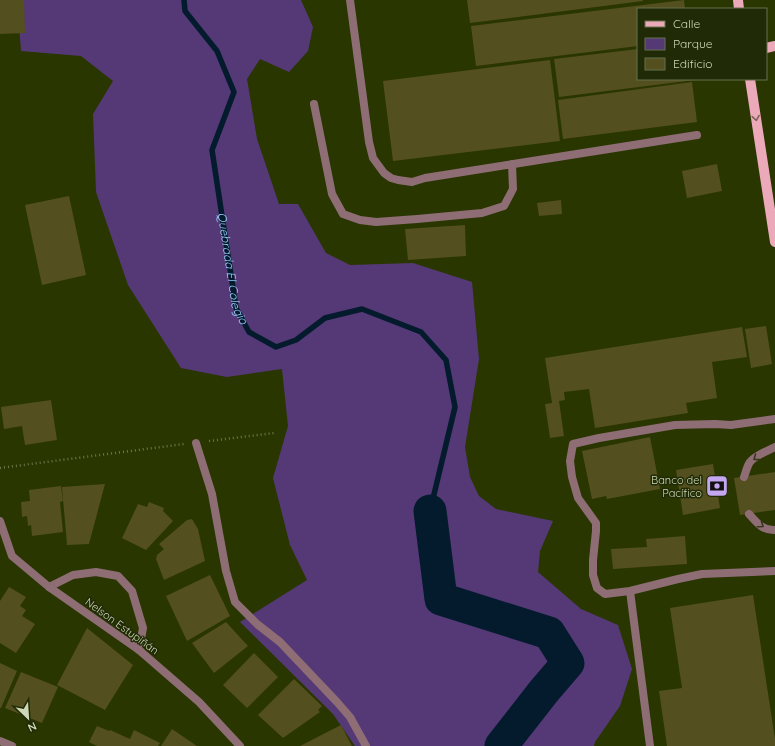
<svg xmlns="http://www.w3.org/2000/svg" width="775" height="746" font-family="Quicksand,sans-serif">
<rect width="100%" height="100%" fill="#293600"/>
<path fill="#553976" d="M17,0h284l12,27 -5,24 -19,21 -29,-13 -13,20 10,60 22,65h19l28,49 24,12 63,-2 59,19 7,77 -14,88 5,30 9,19 17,13 57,12 -13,30 -2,21 43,37 37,16 14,44 -12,37 -25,36 -1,4h-239l-22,-32 -93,-92 67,-42 -17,-35 -17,-67 15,-52 -6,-57 -55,8 -46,-9 -53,-83 -32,-93 -3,-78 20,-33 -32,-25 -60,-5z"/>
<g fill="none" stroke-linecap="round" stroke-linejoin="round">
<path stroke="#031b2c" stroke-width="5.5" id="s1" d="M184,0l1,11 32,40 17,41 -22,58 24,158 13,24 27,15 20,-7 29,-22 37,-9 59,23 25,28 9,47 -25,104"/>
<path stroke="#031b2c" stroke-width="33" d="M430,511l11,88 108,34 19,30 -24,28 -43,55"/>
</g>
<path fill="#544f1e" d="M0,0h24l1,33 -25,1z
M467,0h176v1l-173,22z
M684,0l1,9h-47v37l-162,20 -5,-40z
M638,49v30h56l1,1 -136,17 -5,-38z
M550,60l10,81 -167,20 -10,-80z
M692,82l5,40 -134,17 -5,-39z
M717,164l5,27 -35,7 -5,-27z
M69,196l17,79 -44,10 -17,-80z
M561,200l1,14 -23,2 -2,-13z
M465,225l1,31 -58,4 -3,-31z
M766,326l6,38 -21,4 -6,-39z
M742,327l5,30 -35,5 5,36 -31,5 2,10 -93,15 -6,-39 -25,3 1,8 -6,1 5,35 -14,2 -5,-34 7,-1 -7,-45z
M51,400l6,40 -32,5 -3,-19 -18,3 -3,-22z
M650,437l10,52 -53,10 -1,-3 -14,3 -10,-48z
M713,464l7,44 -37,7 -7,-45z
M775,472v38l-35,5 -6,-37z
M105,484l-16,60 -22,1 -5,-58z
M61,486l2,15 -3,1 3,30 -31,4 -1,-11 -3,1 -1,-10 -5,1 -1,-15 9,-1 -1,-11z
M149,502l15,6 -1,3 10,10 -27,29 -24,-12 16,-34 9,3z
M192,519l6,10 7,32 -41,19 -8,-21 1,-4 7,-6 -5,-5 28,-24z
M685,536l2,28 -74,5 -2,-20 36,-2 -1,-8z
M210,575l20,41 -43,25 -21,-45z
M9,587l17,10 -6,9 6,4 -4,6 13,8 -19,29 -16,-10v-42z
M753,595l22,144v7h-108l-8,-55 23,-3 -12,-80z
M226,622l22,24 -34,27 -22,-30z
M87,628l46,37 -28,45 -48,-25z
M254,653l24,24 -31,31 -24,-23z
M0,663l17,8 -16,37h-1z
M21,672l37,15 -16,36 -37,-15z
M294,679l28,27 -4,4 2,2 -37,26 -25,-23z
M341,725l11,21h-52z
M97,726l12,5 1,-1 20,9 4,-9 26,13 -2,3h-61l-8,-4z
M172,729l25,17h-36z"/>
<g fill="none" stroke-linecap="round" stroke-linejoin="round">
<path stroke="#6c794b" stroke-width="2.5" stroke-dasharray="1 3" stroke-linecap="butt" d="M209,441l65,-8
M0,468l184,-24"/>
<path stroke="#8e6d75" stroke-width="8" d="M350,0l19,142 4,16 11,15 7,5 7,2 14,2 13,-4 272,-43
M314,104l18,90 11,20 17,6 16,2 41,-3 65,-6 22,-7 9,-17 -1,-25
M775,419l-44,6 -16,-1 -40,1 -76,13 -26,6 -3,17 2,16 6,21 18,25v8l-3,29v15l4,13 8,6 25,-3 48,-12 24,-5 73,-3
M744,477c2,-5 3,-11 6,-15 6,-7 17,-11 25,-15
M749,514c7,8 14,17 26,16
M49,587l24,-12 23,-3 22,4 14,15 11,37 -4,22
M630,591l20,155"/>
<path stroke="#8e6d75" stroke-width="8" d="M196,443l16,51 14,77 9,31 22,22 23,18 57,60 13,15 16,29"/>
<path stroke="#8e6d75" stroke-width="8" d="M0,521l12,35 37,31 90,63 60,52 41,44
M0,741l12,5"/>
<path stroke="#eca9b9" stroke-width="10" d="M738,0l1,9
M766,48l9,-2
M750,79l25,163"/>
</g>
<defs><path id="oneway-chevron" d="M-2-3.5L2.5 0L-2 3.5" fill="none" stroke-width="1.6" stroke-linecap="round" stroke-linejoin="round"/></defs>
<use stroke="#7c6357" href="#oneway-chevron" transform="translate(756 118) rotate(81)"/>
<g stroke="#37371c">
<use href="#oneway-chevron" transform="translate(756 458) rotate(144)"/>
<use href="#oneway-chevron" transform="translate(761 525) rotate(35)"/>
</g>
<defs>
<g id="bank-square" transform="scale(1.15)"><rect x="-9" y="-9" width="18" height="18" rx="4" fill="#c5a6f0" stroke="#212a06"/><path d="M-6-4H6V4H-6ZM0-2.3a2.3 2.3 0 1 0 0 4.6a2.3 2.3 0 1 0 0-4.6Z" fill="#111"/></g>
</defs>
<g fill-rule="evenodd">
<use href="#bank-square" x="717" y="486"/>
</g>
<g text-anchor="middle" stroke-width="3" stroke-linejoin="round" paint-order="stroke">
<g font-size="11" fill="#ccd8b6" stroke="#212a06" text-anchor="end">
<text x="702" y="484">Banco del<tspan x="702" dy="13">Pacífico</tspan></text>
</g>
<g font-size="11" fill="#ccd8b6" stroke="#212a06">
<text transform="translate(122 626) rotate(36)" y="4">Nelson Estupiñán</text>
</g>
<g font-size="12" font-style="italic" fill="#96cffc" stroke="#212a06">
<text dy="4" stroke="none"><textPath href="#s1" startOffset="289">Quebrada El Colegio</textPath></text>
</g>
</g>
<rect x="637" y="8" width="130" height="72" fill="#212a06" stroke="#65704c"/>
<rect x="645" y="21" width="20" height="6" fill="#eca9b9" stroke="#65704c"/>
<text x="673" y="28" font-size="12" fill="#ccd8b6">Calle</text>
<rect x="645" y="38" width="20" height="12" fill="#553976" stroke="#65704c"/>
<text x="673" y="48" font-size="12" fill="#ccd8b6">Parque</text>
<rect x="645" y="58" width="20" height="12" fill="#544f1e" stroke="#65704c"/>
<text x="673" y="68" font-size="12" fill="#ccd8b6">Edificio</text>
<g transform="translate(28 718) rotate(155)" stroke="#212a06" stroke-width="3" paint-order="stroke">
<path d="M0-3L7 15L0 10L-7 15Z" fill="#ccd8b6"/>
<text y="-6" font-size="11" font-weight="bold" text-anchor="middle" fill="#ccd8b6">N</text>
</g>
</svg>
